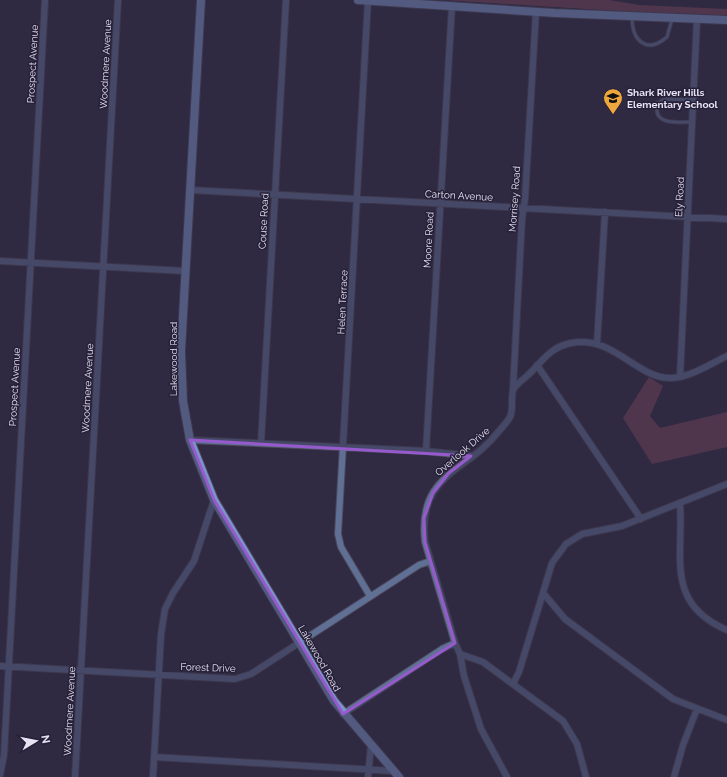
<svg xmlns="http://www.w3.org/2000/svg" width="727" height="777" font-family="Raleway,sans-serif">
<rect width="100%" height="100%" fill="#302a42"/>
<path fill="#75455c" d="M444,0h165l30,5 88,4v9z
M649,377l14,9 -13,30 10,12 67,-16v35l-75,17 -29,-46z"/>
<g fill="none" stroke-linecap="round" stroke-linejoin="round">
<g stroke="#4d485e" stroke-width="4.5">
<path id="lane" d="M632,17c0,23 14,38 35,20l5,-18
M693,122c-14,0 -42,4 -35,-19l6,-4 30,1"/>
</g>
<g stroke="#4d485e" stroke-width="8">
<path id="street" d="M368,0l-30,534 3,13 29,49
M190,190l537,29
M0,261l185,10
M597,344l8,-132
M537,365l104,154
M680,377l17,-358
M513,389l9,-170 3,-20 11,-188
M190,440l236,11 45,5
M261,443l25,-443
M426,451l26,-446
M680,503c4,53 -16,100 47,127
M544,594l21,25 108,80 54,21
M460,654l4,22 17,53 26,48
M0,666l235,13 16,-5 168,-109 11,-4
M513,684l6,-12 33,-109 14,-19 16,-10 40,-8 105,-42
M343,714l99,-65 13,-6
M154,757l239,14
M0,775l4,-20 41,-755
M75,777l43,-777
M153,777l8,-143 4,-25 8,-16 21,-32 20,-61
M368,777l3,-32
M586,777l-9,-33 -14,-23 -80,-59 -23,-8 -5,-11 -30,-101c-8,-69 42,-69 74,-111 4,-5 11,-11 12,-17 2,-8 0,-17 2,-24 2,-5 11,-11 15,-15 14,-13 22,-28 43,-32 43,-8 66,36 100,35 18,0 39,-14 56,-22
M674,777l9,-32 14,-36"/>
</g>
<g stroke="#4d485e" stroke-width="10">
<path id="secondary" d="M201,0l-20,351 2,50 7,39 24,60 120,201 65,76
M358,0l197,13 172,7"/>
</g>
<use href="#lane" stroke="#607094" stroke-width="3"/>
<use href="#street" stroke="#607094" stroke-width="6"/>
<use href="#secondary" stroke="#7c94cd" stroke-width="8"/>
</g>
<path d="M0 0H727V777H0ZM190,440l281,16 -22,17 -16,20 -9,25 1,24 30,101 -112,71 -129,-214z" fill="#302a42" fill-opacity=".55" fill-rule="evenodd"/>
<path fill="none" stroke="#965acc" stroke-width="3" stroke-linejoin="round" d="M190,440l281,16 -22,17 -16,20 -9,25 1,24 30,101 -112,71 -129,-214z"/>
<defs>
<g id="school-pin" transform="scale(1)"><path d="M0 17L-7.5 6A9.5 9.5 0 1 1 7.5 6Z" fill="#eea73d" stroke="#262038"/><path d="M0-5L7-2L0 1L-7-2ZM-4 1L0 2.5L4 1V4Q0 6-4 4Z" fill="#111"/></g>
</defs>
<g fill-rule="evenodd">
<use href="#school-pin" x="613" y="98"/>
</g>
<g text-anchor="middle" stroke-width="3" stroke-linejoin="round" paint-order="stroke">
<g font-size="10" fill="#e6e3f3" stroke="#262038">
<text transform="translate(32 64) rotate(-87)" y="4">Prospect Avenue</text>
<text transform="translate(105 64) rotate(-87)" y="4">Woodmere Avenue</text>
<text transform="translate(459 195) rotate(3)" y="4">Carton Avenue</text>
<text transform="translate(679 197) rotate(-87)" y="4">Ely Road</text>
<text transform="translate(514 199) rotate(-86)" y="4">Morrisey Road</text>
<text transform="translate(263 221) rotate(-87)" y="4">Couse Road</text>
<text transform="translate(428 240) rotate(-87)" y="4">Moore Road</text>
<text transform="translate(342 302) rotate(-87)" y="4">Helen Terrace</text>
<text transform="translate(173 359) rotate(-90)" y="4">Lakewood Road</text>
<text transform="translate(14 387) rotate(-87)" y="4">Prospect Avenue</text>
<text transform="translate(87 388) rotate(-87)" y="4">Woodmere Avenue</text>
<text transform="translate(462 451) rotate(-41)" y="4">Overlook Drive</text>
<text transform="translate(320 658) rotate(60)" y="4">Lakewood Road</text>
<text transform="translate(208 667) rotate(2)" y="4">Forest Drive</text>
<text transform="translate(69 711) rotate(-87)" y="4">Woodmere Avenue</text>
</g>
<g font-size="10" font-weight="bold" fill="#e6e3f3" stroke="#262038" text-anchor="start">
<text x="627" y="96">Shark River Hills<tspan x="627" dy="12">Elementary School</tspan></text>
</g>
</g>
<g transform="translate(36 741) rotate(80)" stroke="#262038" stroke-width="3" paint-order="stroke">
<path d="M0-3L7 15L0 10L-7 15Z" fill="#e6e3f3"/>
<text y="-6" font-size="11" font-weight="bold" text-anchor="middle" fill="#e6e3f3">N</text>
</g>
</svg>
